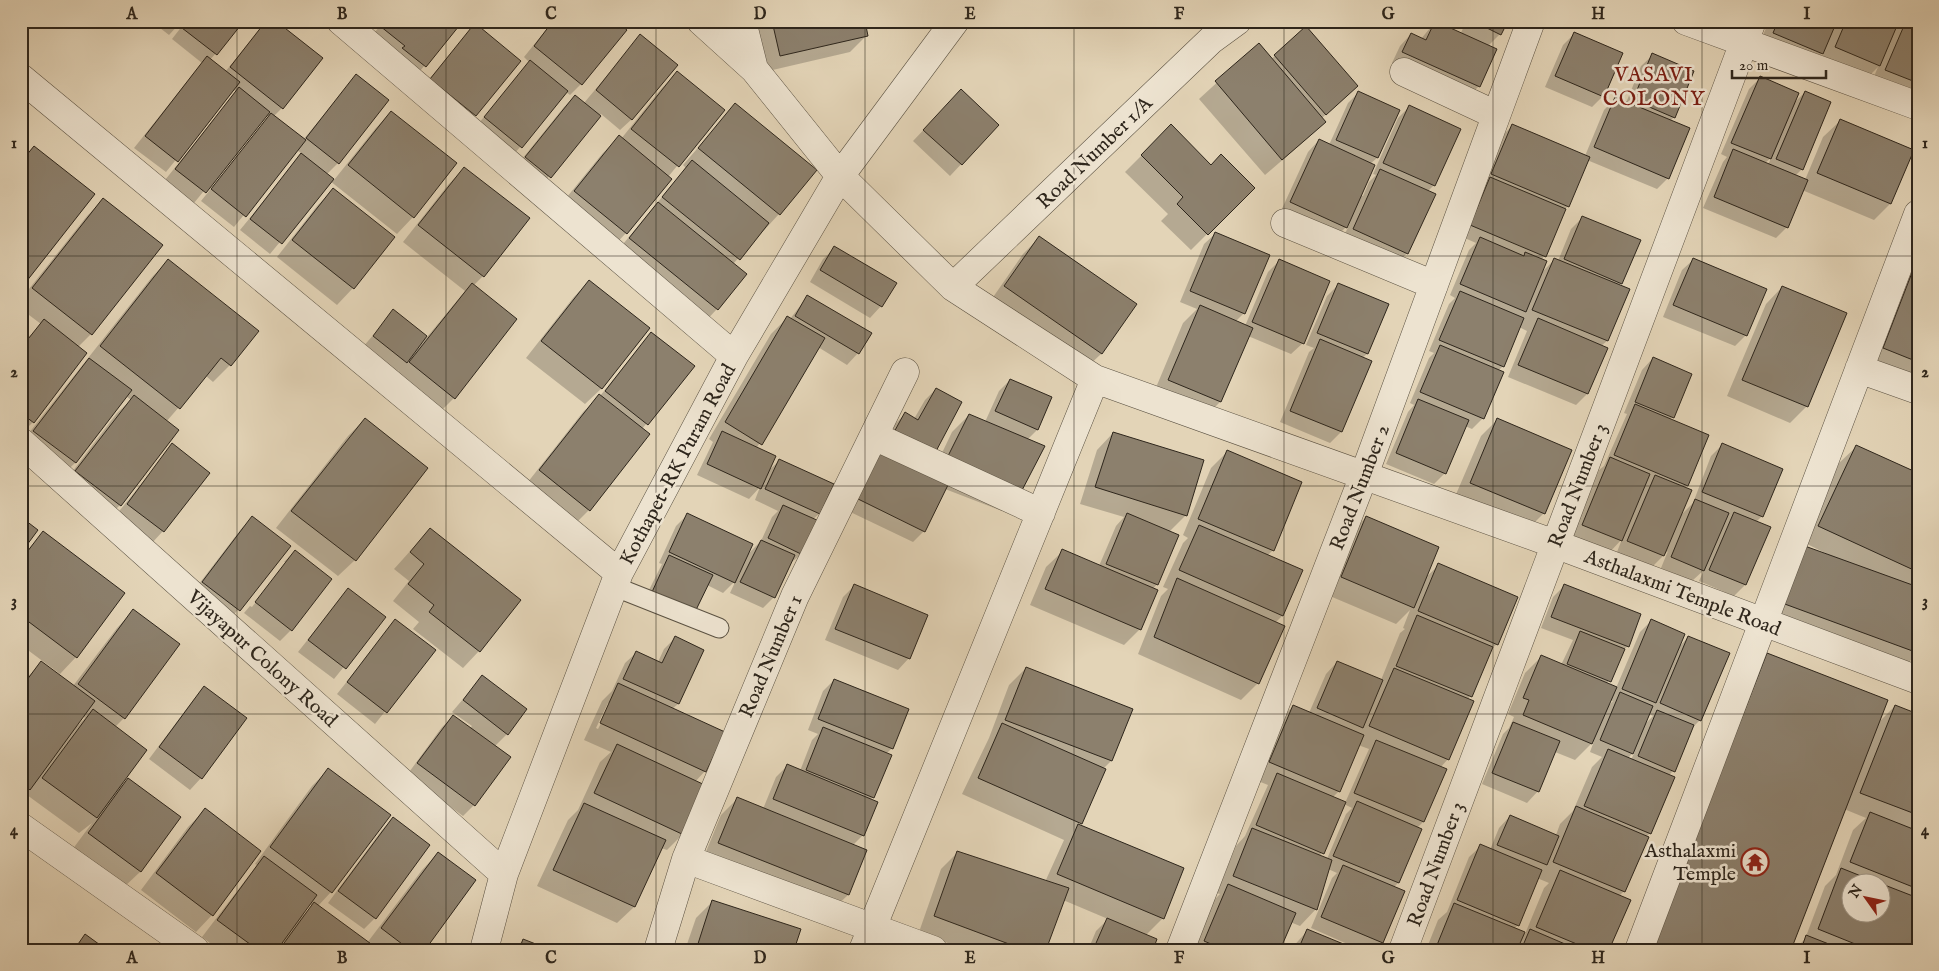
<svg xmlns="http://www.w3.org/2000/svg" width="1939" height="971" font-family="'IM FELL English',serif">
<rect width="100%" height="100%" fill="#e3d4b7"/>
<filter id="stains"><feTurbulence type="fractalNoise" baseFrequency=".004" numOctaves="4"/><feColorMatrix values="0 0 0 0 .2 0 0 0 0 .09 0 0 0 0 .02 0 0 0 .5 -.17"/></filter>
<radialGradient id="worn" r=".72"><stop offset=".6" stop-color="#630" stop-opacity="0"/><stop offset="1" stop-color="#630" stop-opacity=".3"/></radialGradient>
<path fill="#0003" fill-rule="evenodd" d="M151,21h31l-13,14z
M186,21h57l-33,39 15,12 42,-51 15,87 -8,8 29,24 53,-64 -18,87 -12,12 8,5 41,-51 16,-17 22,105 -16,17 -67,-53 -60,73 -30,-24 62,-76 -5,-4 -63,77 -33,-26 68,-84 -3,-2 -72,88 -29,-23 71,-88 -3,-3 -67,83 -32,-24 68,-85 -30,-24z
M384,21h78l-48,57 -44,-40z
M553,21h61l-33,63 -11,11 -4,-3 -56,67 -36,-30 55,-67 -5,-5z
M752,21h112l3,14 -17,17 -86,20z
M1393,21h15l-10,8z
M1466,21h40l-6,13 -12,12 8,3 -17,37 -12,12 -75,-35 8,-17 11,-12 10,5 14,-17 26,11z
M1769,21h149v82l-48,-17 8,-19 -15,15 -44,-18 5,-12 -18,18 -49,-21z
M475,25v90l-11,11 -44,-36z
M1574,34l29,62 -11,11 -47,-20 18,-42z
M640,36l-8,83 -12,11 -19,-16 -62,74 -25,-19 50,-62 11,-11 9,7z
M1258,45l13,14 4,-3 70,41 -23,21 3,4 -17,16 -43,37 -66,-76z
M1653,55l21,62 -4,4 -2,57 -11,11 -70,-29 -19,46 -4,4 -22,50 -2,14 15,-15 3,2 13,-32 11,-11 39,65 -3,3 10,4 -21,51 -6,5 5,2 -19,46 -11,11 -68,-28 19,-46 -8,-4 -16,39 -5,5 -15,47 -11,11 -7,-3 -20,47 -11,11 -48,-20 22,-52 6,-7 -4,-2 19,-45 5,-5 -5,-2 20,-47 6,-6 -5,-3 19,-45 7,-7 -16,-7 36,-94 16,-16 73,30 19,-46 11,-11 11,4 15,-37z
M677,73l46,37 -55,67 2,2 -44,54 -16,17 -52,-42 44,-54 17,-17 2,2 40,-50z
M1760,78l33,26 12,-12 -3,77 -7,7 10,4 18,-43 17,-16 50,83 -16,16 -72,-30 -15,37 -11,11 -73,-30 20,-46 4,-5 -6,-3 28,-65zM1771,158l-3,7 -3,-2z
M1359,92l39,18 -21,48 -7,6 -10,31 3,1 6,-14 7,-7 -3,-1 25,-56 11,-11 25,78 -7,7 -20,61 -11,12 -54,-25 8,-17 -15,15 -55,-25 28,-61 11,-12 10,5 19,-42z
M950,102l48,23 -48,51 -37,-35z
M735,105l44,109 -46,50 -16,45 -16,17 -87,-71 72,-87 -3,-3z
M1171,126l40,40 42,22 -62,62 -30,-29 7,-7 -43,-42z
M34,147l-9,134 -4,4v-125z
M464,168l19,108 -10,10 -19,112 -16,16 -45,-35 6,-9 -4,3 -33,-25 32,-37 33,26 38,-46 -62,-49 45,-57z
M333,190l60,47 -40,51 -16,17 -60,-48 40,-51z
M103,200l58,46 -70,88 -13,13 -45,75 -12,12v-89l20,-21 -20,-15v-10l66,-83z
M1216,233l28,80 -9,9 10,4 23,-54 11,-11 24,82 -12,11 -43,-18 -28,66 -16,16 -52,-21 31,-74 14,-14 -17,-7 24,-58z
M1039,238l96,67 -34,49 -17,16 -95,-67 34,-49z
M1918,243v142l-51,-20 38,-98 13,-13 -4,-1z
M835,248l46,58 -11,12 -60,-36 13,-23z
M1694,259l52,76 -11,11 -72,-29 19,-47z
M168,261l89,70 -27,34 -17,17 -7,-6 -40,46 11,9 -57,74 -17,17 -43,-34 57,-75 14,-13 -5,-4 -51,67 -17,16 -37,-36 131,-166z
M589,281l13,107 -17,16 -59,-46 47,-60z
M1339,284l48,21 -20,49 -5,4 8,4 -29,70 -11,11 -50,-21 29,-70 5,-4 -8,-3 21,-49z
M1782,287l63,27 -39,93 -16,16 -63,-27 39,-92z
M807,297l51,56 -11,12 -29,-18 -62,102 11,23 12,-11 53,24 -13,29 -7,6 -10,34 -13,10 -15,33 -11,11 -33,-15 6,-13 -13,13 -16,-8 -65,19 20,-40 -3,-1 17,-37 11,-11 60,40 14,-14 11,-24 6,-6 -23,-11 5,-13 -11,12 -52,-24 16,-33 -4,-3 62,-105 17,-17 2,2z
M651,333l42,33 -51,63 -53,81 -16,16 -49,-39 59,-75 17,-16z
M1653,358l19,59 -2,3 17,65 -3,3 -4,28 13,-13 18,-47 11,-11 40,71 -6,6 -11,63 -11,11 -35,-15 5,-11 -12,11 -31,-13 7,-17 -16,16 -35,-15 5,-13 -12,13 -38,-16 27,-66 5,-4 23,-52 -3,-1 18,-43z
M1010,380l41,18 -14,32 -10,10 -9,55 -16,16 -57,-22 -21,42 -11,11 -69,-33 22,-45 64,14 22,-46 17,-17 16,7 14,-31z
M936,389l24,13 -77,43 11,-20 11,-11 9,5 11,-19z
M365,419l-10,141 -17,16 -62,-48 72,-92z
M1497,420l47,93 -17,17 -73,-31 27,-63z
M1113,433l73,82 -17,17 -12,52 -4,5 -13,40 -16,16 -94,-40 16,-38 17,-16 36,15 17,-40 8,-9 -44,-13 17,-54z
M173,445l-10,86 -11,12 -36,-28z
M1856,447l62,28v178l-16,16 -136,-50 63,-63v-1l-26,-13 36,-79z
M1227,452l46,98 -6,6 34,15 -19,45 -7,7 -17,60 -17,17 -103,-46 23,-58 7,-7 -5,-2 20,-44 5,-5 -5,-3 28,-67z
M1366,517l58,62 15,-14 58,79 -7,6 -22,50 -20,59 -8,9 -17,54 -6,6 4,1 -23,54 -5,5 -11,55 -7,7h-14l-50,-22 21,-50 5,-5 -9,-4 -12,40 -16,17 -10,-4 -11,28h-87l20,-48 8,-8 -3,-1 19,-47 9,-10 23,-51 -15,-6 24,-56 16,-17 16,7 17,-39 11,-12 44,18 19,-47 5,-4 -2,-1 7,-18 -14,14 -71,-30 25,-60zM1358,745l11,4 -24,54 -13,-5 7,-7zM1344,804l8,4 -6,6 -19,45 -7,-3z
M252,518l37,28 -61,76 -36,-29 49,-64z
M430,529l49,122 -16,17 -50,-39 6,-7 -26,-21 16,-20 -15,-12z
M43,533l33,124 -16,17 -39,-29v-88z
M295,551l-4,79 -11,11 -36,-28 6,-7 2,1 35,-45h-3z
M854,586l55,72 -11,12 -73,-30 18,-43z
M1564,586l64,60 -5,4 -16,34 9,4 24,-56 11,-11 28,26 9,-10 12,83 -9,9 -18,42 -5,5 -18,57 -4,4 -22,54 -5,5 -11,54h-182l12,-30 9,-8 22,-55 12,-11 9,4 9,-22 11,-12 46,19 4,-11 13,-13 19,-44 10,-10 -12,-5 4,-11 -19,19 -20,-8 -17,39 -11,12 -45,-19 21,-50 6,-6 5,-11 -6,-3 17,-41 16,-16 20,8 12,-25 -32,-12 12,-31zM1610,700l3,1 -6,6zM1649,714l4,2 -9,9zM1635,751l-4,9 -4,-1zM1537,878l12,5 -5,5 -19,46 -11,-5 4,-4z
M348,589l36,28 -50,62 -36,-27z
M133,611l-9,107 -9,9 1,63 12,-10 52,38 -40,54 -17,16 -51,-38 20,-27 -13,10 -52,-38 4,-8 -10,9v-112l20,-21 32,23 44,-58zM83,716l2,2 -8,8 -1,-1z
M396,620l38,30 -59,74 -38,-30z
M675,638l28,13 -25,53 -6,5 33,62 -10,11 -12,52 -16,16 -6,-2 -27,59 -17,16 -80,-37 31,-66 10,-10 22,-48 11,-10 -27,-12 18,-39 10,-10 13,-28 12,-11 21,10 6,-13zM608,703h3l-13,26 -2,-1z
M1768,655l110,68 17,-17 23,9v235h-124l11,-11 20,-53 11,-11 17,-45 13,-12 -22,-9 -205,141 108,-274zM1852,884h30v30h-30z
M1026,668l85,93 -8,8 -25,57 85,92 -18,18 6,14h-63l8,-19 12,-12 -45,-19 -18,50h-79l-47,-18 22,-63 17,-17 87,30 19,-42 -102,-46 27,-56 20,-53z
M482,677l25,57 -12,12 -21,59 -11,11 -56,-41 35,-48 12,-11 16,12 2,-2 -20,-14z
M834,680l58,68 -6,6 -15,46 -8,35 -11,11 -4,49 -17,16 -128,-52 18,-44 16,-16 26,10 13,-32 11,-11 13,5 12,-31 6,-6 -10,-4 15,-39z
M205,688l40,30 -44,60 -11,12 -41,-31 45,-60z
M328,770l3,122 -13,14 49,37 55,-73 16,-17 -15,97h-204l-17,-13 55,-72 -2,-1 57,-78zM309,904l3,2 -10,10 -2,-1z
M205,810l7,105 -16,17 -55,-42 47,-63z
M393,819l35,26 -53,73 -11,11 -36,-26 54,-73z
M712,902l81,48h-108l11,-32z
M1308,930l46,20h-64z
M86,935l19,15h-33z
M523,940l25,10h-34z"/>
<path fill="#8c806d" stroke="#2e261c" d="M187,21h57l-27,34 -35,-27z
M266,21h10l47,37 -40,51 -53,-42z
M384,21h79l-37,46 -24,-19 3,-2 -25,-20z
M553,21h63l11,9 -45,55 -48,-39z
M772,21h93l3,15 -88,20z
M1435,21l62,28 -17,38 -78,-35 9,-19 15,7z
M1473,21h35l-7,14z
M1778,21h59l-14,33 -50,-21z
M1846,21h53l-19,45 -45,-19z
M1906,21h12v62l-33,-13z
M475,23l46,38 -45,55 -46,-37z
M1306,26l52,60 -32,29 -52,-60z
M1574,32l49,21 -19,44 -49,-21z
M640,34l38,31 -46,55 -36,-30z
M1259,43l67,79 -44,38 -67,-79z
M1652,53l42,18 -19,47 -42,-18z
M207,56l33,26 -62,80 -33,-26z
M530,60l38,31 -46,57 -38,-31z
M677,71l48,39 -46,57 -48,-38z
M356,74l33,26 -50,64 -33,-26z
M1760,76l39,17 -28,66 -40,-16z
M239,87l31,25 -64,81 -31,-24z
M961,89l38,36 -37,40 -39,-35z
M1358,91l42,19 -22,48 -42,-18z
M1805,91l26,11 -28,68 -27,-11z
M575,95l26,21 -50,62 -26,-21z
M1615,97l75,31 -21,51 -75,-32z
M735,103l82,67 -37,45 -82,-67z
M1409,105l52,24 -26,57 -52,-23z
M391,111l66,52 -43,55 -66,-53z
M271,113l35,27 -60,77 -35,-28z
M1840,119l74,31 -23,54 -74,-31z
M21,124l7,5 -7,8z
M1171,124l40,41 10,-11 34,34 -47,47 -31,-31 6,-7 -42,-42z
M1512,124l78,33 -21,50 -78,-33z
M619,135l53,44 -45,55 -53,-43z
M1319,139l56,26 -28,63 -57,-26z
M34,146l61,48 -69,88 -5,-3v-117z
M1733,149l75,31 -20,48 -74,-31z
M301,153l33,26 -52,65 -32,-25z
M692,160l77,63 -29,37 -78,-63z
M464,167l66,51 -46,59 -66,-52z
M1380,169l56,25 -28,60 -55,-25z
M1490,177l76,32 -20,48 -76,-32z
M333,188l62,49 -41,52 -62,-49z
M103,198l60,47 -71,90 -60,-47z
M658,202l89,72 -29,36 -89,-72z
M1582,216l59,24 -19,44 -58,-25z
M1215,232l55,23 -25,59 -55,-23z
M1039,236l98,68 -35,50 -98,-68z
M1480,237l44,19 1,-4 22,9 -21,51 -66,-28z
M834,246l63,37 -15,24 -62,-37z
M1918,257v105l-35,-14z
M1554,258l76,31 -22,52 -76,-31z
M1693,258l74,31 -20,47 -74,-31z
M168,259l91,72 -28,35 -10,-8 -41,51 -80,-63z
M1279,259l51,22 -26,63 -52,-22z
M589,280l61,48 -48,61 -61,-48z
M472,283l45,36 -62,80 -46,-37z
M1338,283l51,21 -21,50 -51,-21z
M1782,286l65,27 -39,94 -66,-27z
M1460,291l64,27 -20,49 -65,-27z
M807,295l65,38 -13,21 -64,-38z
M1200,305l53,23 -32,74 -53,-22z
M393,309l34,27 -20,27 -34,-27z
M787,316l38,22 -63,107 -37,-23z
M1538,318l70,30 -20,46 -70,-29z
M44,319l43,34 -53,70 -13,-10v-65z
M651,332l44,34 -47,59 -43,-34z
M1320,339l52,22 -30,71 -52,-21z
M1440,345l64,27 -20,47 -64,-27z
M1653,357l39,17 -18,44 -39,-16z
M89,358l43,32 -56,73 -43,-32z
M1010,379l42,18 -14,33 -43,-19z
M936,388l26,14 -28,53 -41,-21 12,-22 13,8z
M599,394l51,40 -60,77 -51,-41z
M134,395l45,35 -58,76 -46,-35z
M1418,399l51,21 -23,54 -50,-21z
M1635,404l74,31 -21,51 -74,-31z
M969,414l76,32 -26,50 -76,-30z
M365,418l63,50 -72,93 -65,-50z
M1497,418l75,32 -27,64 -75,-31z
M722,431l54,25 -15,33 -54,-25z
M1113,432l91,28 -17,56 -92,-29z
M172,443l38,30 -46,59 -37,-28z
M1722,443l61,26 -20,48 -61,-25z
M1856,445l62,28v99l-100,-46z
M1227,450l75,32 -28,69 -76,-32z
M877,451l71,34 -23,47 -71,-35z
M1610,457l40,17 -28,67 -40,-16z
M779,459l55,25 -14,30 -55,-25z
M1655,475l37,15 -28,66 -37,-15z
M1695,499l34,14 -25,58 -33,-14z
M783,505l36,16 -16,34 -35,-17z
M1734,512l37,15 -25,58 -37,-15z
M687,513l66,31 -18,39 -66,-31z
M1127,513l52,22 -21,50 -52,-21z
M252,516l39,30 -51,65 -38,-29z
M1366,516l73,31 -25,61 -73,-31z
M21,517l17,13 -17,23z
M1199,525l104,45 -20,46 -104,-46z
M430,528l91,72 -41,52 -51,-40 5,-7 -26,-21 16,-20 -14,-12z
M43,531l82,62 -48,65 -56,-42v-56z
M761,540l34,15 -20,43 -35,-16z
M1802,545l116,42v66l-136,-50z
M1062,549l96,41 -17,40 -96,-41z
M295,550l37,29 -40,52 -37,-29z
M669,555l44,20 -18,37 -43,-20z
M1438,563l80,34 -20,48 -80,-34z
M1177,578l108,48 -26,58 -105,-47z
M854,584l74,31 -18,44 -75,-30z
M1564,584l77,30 -12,33 -78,-30z
M348,588l38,29 -40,52 -38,-29z
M133,609l47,35 -55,75 -47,-35z
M1417,615l76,32 -21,50 -76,-31z
M395,619l41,31 -49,63 -40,-31z
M1651,619l34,15 -29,69 -34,-14z
M1580,631l45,18 -14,33 -44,-18z
M675,636l29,14 -25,54 -56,-25 13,-28 26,12z
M1688,636l42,17 -29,68 -41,-18z
M1767,653l121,47 -97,250h-140z
M1541,655l76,32 -25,57 -69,-29 6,-15 -6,-2z
M41,661l54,40 -65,89 -9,-7v-95z
M1337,661l46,19 -20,48 -46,-20z
M1026,667l107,42 -21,52 -107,-41z
M1394,668l80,33 -25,59 -80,-34z
M482,675l45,34 -19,26 -45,-35z
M834,679l75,30 -16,40 -75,-30z
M618,683l107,49 -19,40 -106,-49z
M204,686l43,32 -45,61 -43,-32z
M1620,692l33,14 -20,48 -33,-14z
M1293,705l71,30 -24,57 -71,-30z
M1895,705l23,9v101l-58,-22z
M93,709l54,41 -50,68 -55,-40z
M1657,710l37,15 -19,47 -37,-16z
M453,715l58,42 -36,49 -58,-43z
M1513,722l47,19 -21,51 -47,-19z
M1002,723l104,46 -24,55 -104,-46z
M823,727l69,28 -18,43 -68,-28z
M1376,740l71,29 -23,53 -70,-29z
M617,744l90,42 -23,49 -90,-42z
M1608,749l67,28 -24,57 -67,-28z
M787,764l91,38 -14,34 -91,-37z
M328,768l63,47 -59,78 -62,-46z
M1277,773l69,29 -22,52 -68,-29z
M128,778l53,39 -40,55 -53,-39z
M737,797l130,53 -18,45 -131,-52z
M1357,801l65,28 -23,54 -66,-27z
M584,803l82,37 -31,67 -82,-37z
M1576,806l73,31 -24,55 -72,-30z
M205,808l56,43 -48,65 -57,-43z
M1870,812l48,19v58l-68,-27z
M1510,815l49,21 -12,29 -50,-20z
M393,817l37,28 -54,74 -38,-28z
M1078,824l106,44 -20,51 -107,-45z
M1252,828l80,32 -15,50 -84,-34z
M1480,844l62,26 -23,56 -62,-26z
M957,851l112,37 -23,62h-21l-91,-34z
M438,852l38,28 -51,70h-15l-29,-22z
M264,856l53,39 -40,55h-19l-41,-30z
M1343,865l62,26 -22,52 -62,-26z
M1841,868l40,16h-29v30h30v-30l36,14v52h-48l-52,-21z
M1560,870l71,30 -22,50h-18l-55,-23z
M1228,884l68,29 -16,37h-55l-21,-9z
M712,900l89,29 -7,21h-98z
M314,902l64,47 -1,1h-98z
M1454,903l71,29 -8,18h-82z
M1107,918l50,21 -4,11h-60z
M1307,929l51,21h-60z
M1530,929l49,21h-58z
M85,934l22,16h-33z
M1806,935l38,15h-43z
M523,939l28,11h-32z"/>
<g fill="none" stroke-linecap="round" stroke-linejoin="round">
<g stroke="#5b5243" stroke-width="21">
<path id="lane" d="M613,586l106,42"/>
</g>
<g stroke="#5b5243" stroke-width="29">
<path id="street" d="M341,21l393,335
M701,21l53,48 86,107 113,111 142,92 460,165 363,136
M742,21l12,48
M1686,21l232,85
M1404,72l92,43
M21,78l598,495
M1285,223l149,62
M953,287l258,-247 26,-19
M1859,369l59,21
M874,436l167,77
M21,442l483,432
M21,827l174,123
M686,859l247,91
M484,950l20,-76 115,-301 115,-217 106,-180 115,-155
M658,950l28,-91 109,-263 110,-224
M863,950l232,-571
M1180,950l184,-475 167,-454
M1403,950l349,-929
M1639,950l279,-736"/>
</g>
<use href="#lane" stroke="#ede3d0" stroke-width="19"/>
<use href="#street" stroke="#ede3d0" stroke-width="28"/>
</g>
<path fill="none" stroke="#2e261c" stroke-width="1" stroke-opacity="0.55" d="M237,21v929M446,21v929M656,21v929M865,21v929M1074,21v929M1284,21v929M1493,21v929M1702,21v929M21,256h1897M21,486h1897M21,714h1897"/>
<defs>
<g id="temple-ring" transform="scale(1.4375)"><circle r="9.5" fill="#ede3d0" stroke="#8f2418" stroke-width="1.5"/><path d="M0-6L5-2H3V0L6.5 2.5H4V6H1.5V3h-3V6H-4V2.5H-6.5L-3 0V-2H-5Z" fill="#8f2418"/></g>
</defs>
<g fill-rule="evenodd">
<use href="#temple-ring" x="1755" y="862"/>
</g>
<g text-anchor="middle" stroke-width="5" stroke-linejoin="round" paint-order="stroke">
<g font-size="20" fill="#2e261c" stroke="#ede3d0">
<text transform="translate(1094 152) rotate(-44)" y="7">Road Number 1/A</text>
<text transform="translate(677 464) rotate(-62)" y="7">Kothapet-RK Puram Road</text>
<text transform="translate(1577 485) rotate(-69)" y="7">Road Number 3</text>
<text transform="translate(1359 487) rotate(-69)" y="7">Road Number 2</text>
<text transform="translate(1683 592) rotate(21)" y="7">Asthalaxmi Temple Road</text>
<text transform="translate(770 656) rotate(-67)" y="7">Road Number 1</text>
<text transform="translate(263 658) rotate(42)" y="7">Vijayapur Colony Road</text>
<text transform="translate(1435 864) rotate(-70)" y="7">Road Number 3</text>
</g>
<g font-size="20" fill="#2e261c" stroke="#ede3d0" text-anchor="end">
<text x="1736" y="857">Asthalaxmi<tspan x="1736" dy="23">Temple</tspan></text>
</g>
<g font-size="21" letter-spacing="1" fill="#7a1f14" stroke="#ede3d0">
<text x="1654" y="81">VASAVI<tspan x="1654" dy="24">COLONY</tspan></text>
</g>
</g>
<rect width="1939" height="971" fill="none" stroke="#e3d4b7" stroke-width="55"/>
<g transform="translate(1866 898) rotate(303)"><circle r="24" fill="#ede3d0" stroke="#a19788"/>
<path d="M0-4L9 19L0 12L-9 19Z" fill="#8f2418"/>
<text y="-8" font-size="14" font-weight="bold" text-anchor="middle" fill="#2e261c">N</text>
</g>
<path d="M1732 70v8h94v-8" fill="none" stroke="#2e261c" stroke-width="2.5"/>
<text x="1739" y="70" font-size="15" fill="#2e261c" stroke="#ede3d0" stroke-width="4" paint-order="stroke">20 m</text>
<rect x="28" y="28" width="1884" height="916" fill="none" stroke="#2e261c" stroke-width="2"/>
<g font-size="16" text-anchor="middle" font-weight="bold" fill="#2e261c">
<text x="132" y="19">A</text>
<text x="342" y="19">B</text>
<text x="551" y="19">C</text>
<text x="760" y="19">D</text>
<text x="970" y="19">E</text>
<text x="1179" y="19">F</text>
<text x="1388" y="19">G</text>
<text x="1598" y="19">H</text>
<text x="1807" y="19">I</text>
<text x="14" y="148">1</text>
<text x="1925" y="148">1</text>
<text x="14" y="377">2</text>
<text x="1925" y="377">2</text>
<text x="14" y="606">3</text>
<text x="1925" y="606">3</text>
<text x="14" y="835">4</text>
<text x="1925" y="835">4</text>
<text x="132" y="963">A</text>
<text x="342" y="963">B</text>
<text x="551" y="963">C</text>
<text x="760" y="963">D</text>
<text x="970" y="963">E</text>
<text x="1179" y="963">F</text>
<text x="1388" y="963">G</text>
<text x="1598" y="963">H</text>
<text x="1807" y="963">I</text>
</g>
<rect width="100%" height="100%" filter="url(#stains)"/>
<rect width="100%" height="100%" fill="url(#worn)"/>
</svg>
